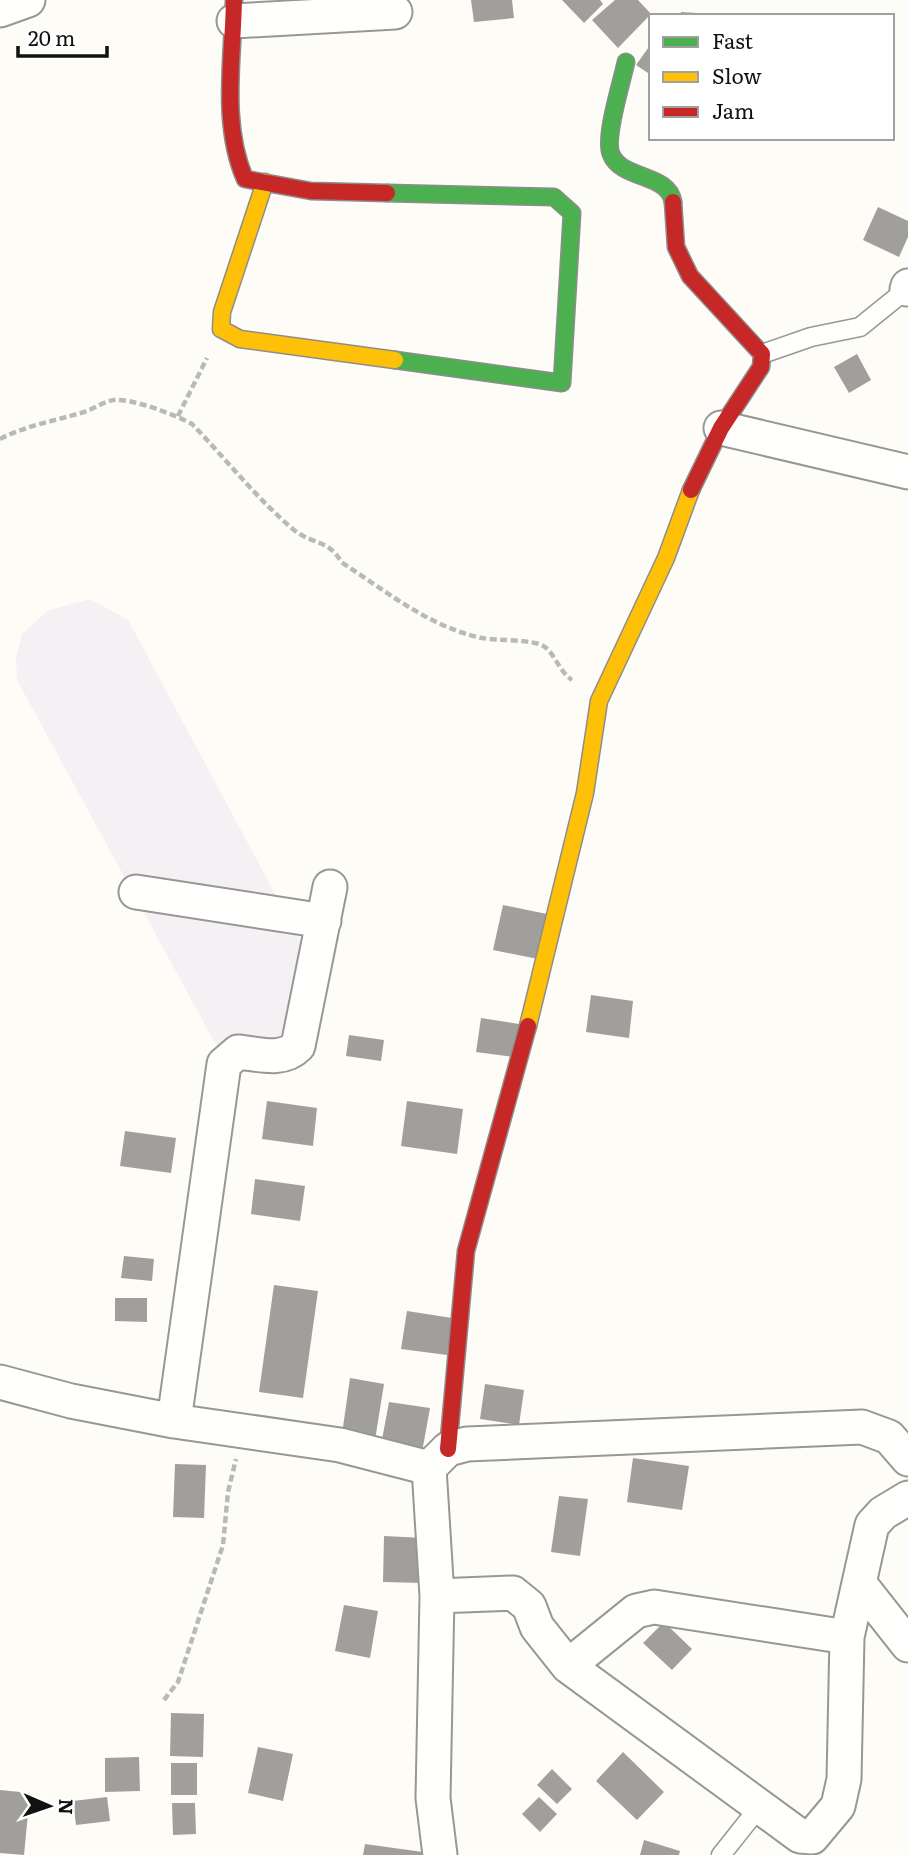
<svg xmlns="http://www.w3.org/2000/svg" width="908" height="1855" font-family="Literata,serif">
<rect width="100%" height="100%" fill="#fdfcf7"/>
<path fill="#f5f0f3" d="M90,599l38,21 194,361 -30,68 -63,6 -14,-12 -198,-363 -1,-23 6,-23 27,-24z"/>
<path fill="#a19f9c" d="M471,0h41l2,18 -40,4z
M562,0h38l3,4 -19,19z
M615,0h23l13,14 -33,34 -26,-28z
M681,12l33,2v2h-33z
M651,44v31l-15,-10z
M878,207l30,14v16l-9,20 -36,-17z
M857,354l14,26 -22,13 -15,-26z
M503,905l44,9 -9,45 -45,-9z
M591,995l42,6 -4,37 -43,-6z
M481,1018l38,6 -5,33 -38,-5z
M349,1035l35,5 -3,21 -35,-5z
M267,1101l50,7 -4,38 -51,-7z
M407,1101l56,8 -6,45 -56,-8z
M125,1131l51,7 -5,35 -51,-7z
M255,1179l50,7 -5,35 -49,-7z
M124,1256l30,3 -2,22 -31,-3z
M274,1285l44,6 -15,107 -44,-6z
M115,1298h32v24l-32,-1z
M407,1311l45,7 -5,37 -46,-6z
M350,1378l34,6 -9,56 -33,-6z
M485,1384l39,6 -5,35 -39,-6z
M389,1402l41,6 -8,44 -41,-7z
M633,1458l56,8 -7,44 -55,-8z
M175,1464l31,1 -2,53 -31,-1z
M559,1496l29,3 -8,57 -29,-4z
M384,1536l41,2 -1,45 -41,-1z
M344,1605l34,6 -8,47 -35,-7z
M664,1622l28,27 -20,21 -29,-27z
M171,1713l33,1 -1,43 -33,-1z
M258,1747l35,7 -10,47 -35,-8z
M623,1752l41,40 -27,28 -41,-39z
M139,1757l1,34 -35,1v-34z
M171,1763h26v32h-26z
M552,1769l20,20 -15,15 -20,-19z
M0,1790l30,3 -6,62 -24,-2z
M107,1797l3,24 -34,4 -3,-24z
M539,1797l18,17 -17,18 -18,-18z
M172,1803h23l1,31 -23,1z
M644,1840l36,11 -1,4h-39z
M365,1844l65,9v2h-67z"/>
<g fill="none" stroke-linecap="round" stroke-linejoin="round">
<g stroke="#979795" stroke-width="21">
<path id="lane" d="M762,354l49,-17 49,-10 47,-38
M721,1855l39,-49"/>
</g>
<g stroke="#979795" stroke-width="37">
<path id="street" d="M0,10l28,-10
M234,21l161,-9
M907,289l1,-3
M721,428l187,44
M136,892l188,29
M0,1382l71,19 103,20 166,24 89,23 8,128 -4,202 7,57
M174,1421l50,-357 14,-12c21,2 44,10 60,-6l32,-159
M430,1467l18,-18 19,-5 395,-17 27,10 19,22
M859,1583l49,62
M437,1596l76,-3 16,13 8,21 31,39 232,170 12,1 26,-31 6,-27 3,-142 25,-112 11,-12 25,-15
M568,1666l68,-55 18,-4 193,30"/>
</g>
<g stroke="#8e8d8b" stroke-width="19">
<path id="fast" d="M626,62c-4,20 -22,75 -15,92 10,26 58,19 62,48
M387,193l167,4 18,16 -10,170 -167,-23"/>
</g>
<g stroke="#8e8d8b" stroke-width="19">
<path id="slow" d="M265,182l-43,130 -1,17 19,10 155,21
M528,1026l57,-233 14,-92 67,-143 25,-68"/>
</g>
<g stroke="#8e8d8b" stroke-width="19">
<path id="jam" d="M234,0c-1,58 -13,124 11,179l66,12 76,2
M673,202l3,45 14,29 72,78 -1,13 -40,61 -30,62
M448,1449l18,-198 62,-225"/>
</g>
<path stroke="#b9b9b8" stroke-width="4.5" stroke-dasharray="7 3.5" stroke-linecap="butt" d="M178,416l29,-58
M0,439c27,-14 55,-18 84,-27 10,-3 20,-11 30,-12 17,-2 62,15 78,24 34,35 64,74 102,106 17,14 36,10 47,32 45,29 88,65 141,76 16,3 53,1 63,9 11,9 14,24 27,33
M164,1700l14,-18 45,-137 5,-53 8,-33"/>
<use href="#lane" stroke="#fffffe" stroke-width="18"/>
<use href="#street" stroke="#fffffe" stroke-width="33"/>
<use href="#fast" stroke="#4caf50" stroke-width="16"/>
<use href="#slow" stroke="#ffc107" stroke-width="16"/>
<use href="#jam" stroke="#c62828" stroke-width="16"/>
</g>
<rect x="649" y="14" width="245" height="126" fill="#ffffff" stroke="#a0a0a0" stroke-width="2"/>
<rect x="663" y="37" width="35" height="10" fill="#4caf50" stroke="#a0a0a0" stroke-width="2"/>
<text x="712" y="49" font-size="21" fill="#111111">Fast</text>
<rect x="663" y="72" width="35" height="10" fill="#ffc107" stroke="#a0a0a0" stroke-width="2"/>
<text x="712" y="84" font-size="21" fill="#111111">Slow</text>
<rect x="663" y="107" width="35" height="10" fill="#c62828" stroke="#a0a0a0" stroke-width="2"/>
<text x="712" y="119" font-size="21" fill="#111111">Jam</text>
<g transform="translate(49 1806) rotate(92)" stroke="#ffffff" stroke-width="5" paint-order="stroke">
<path d="M0-5L12 26L0 18L-12 26Z" fill="#111111"/>
<text y="-10" font-size="19" font-weight="bold" text-anchor="middle" fill="#111111">N</text>
</g>
<path d="M18 46v10h89v-10" fill="none" stroke="#111111" stroke-width="3.5"/>
<text x="28" y="46" font-size="21" fill="#111111" stroke="#ffffff" stroke-width="5" paint-order="stroke">20 m</text>
</svg>
